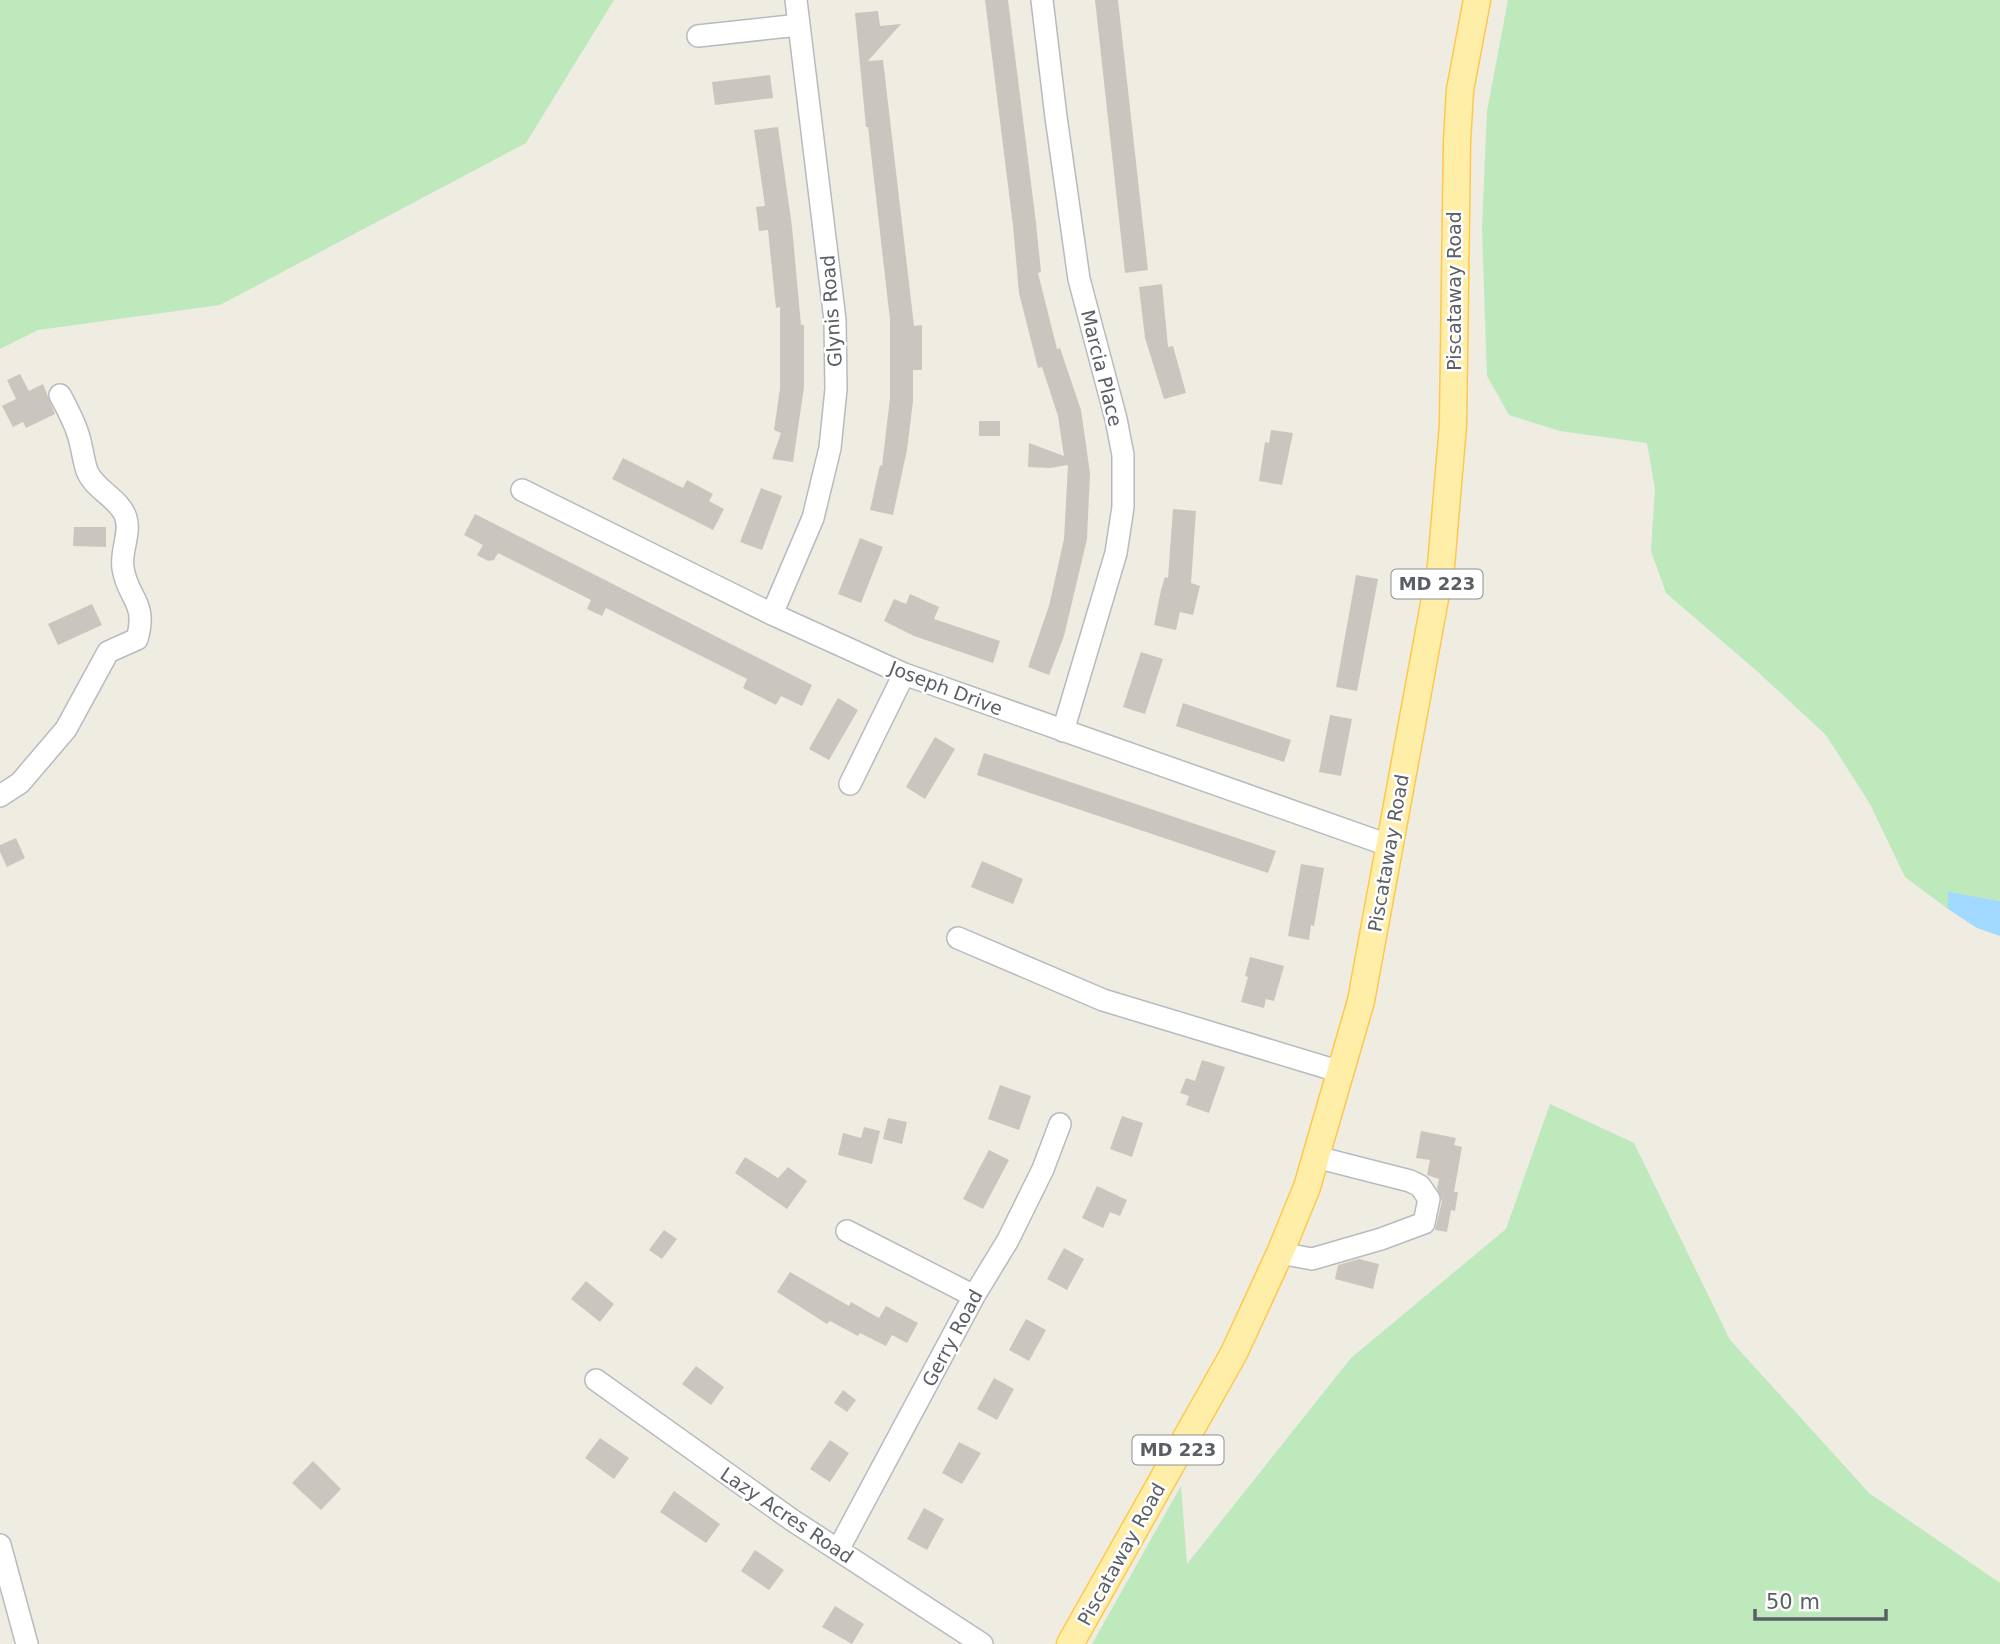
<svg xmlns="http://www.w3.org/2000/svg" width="2000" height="1644" font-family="'DejaVu Sans',sans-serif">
<rect width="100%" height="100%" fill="#efece2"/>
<path fill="#bde9bc" d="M0,0h614l-88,143 -306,162 -182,25 -38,19z
M1508,0h492v901l-51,-8 -1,16 -43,-32 -35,-73 -44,-69 -68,-63 -92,-79 -15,-42 4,-62 -8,-46 -87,-12 -51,-16 -22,-39 -5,-148 5,-117z
M1550,1104l84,39 96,197 139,153 131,90v61h-908l89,-158 6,78 164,-206 155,-129z"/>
<path fill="#a2d9ff" d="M1948,892l52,9v35l-23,-8 -29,-19z"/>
<path fill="#cac6bf" d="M985,0h23l28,223 5,49 -3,1 19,76 3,-1 21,62 9,63 -3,66 -23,97 -15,39 -21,-8 21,-61 15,-67 4,-74 -18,3 -22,-1 1,-24 35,13 -6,-40 -16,-49 -4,1 -19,-75 -6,-67z
M1095,0h23l30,270 -23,3z
M878,11l2,15 21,-2 -33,37 15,-1 31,266 8,-1v45h-9v31l-6,49 -14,65 -23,-5 10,-45 2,1 8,-68v-78l-22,-193h-2l-11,-114z
M770,75l3,23 -58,7 -3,-23z
M778,127l14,100 9,98h3v62l-11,75 -21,-3 9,-26 -7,-3 6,-42v-81l-4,1 -8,-78 -9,1 -3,-24 9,-1 -11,-76z
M1162,284l6,63 5,-1 13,47 -22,6 -19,-61 -6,-51z
M20,374l9,17 14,-7 12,30 -29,14 -3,-6 -10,5 -11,-21 14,-7 -9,-19z
M979,421h21v15h-21z
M1271,430l22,3 -11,52 -23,-4 6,-39 4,1z
M623,458l60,30 4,-8 26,14 -4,7 15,8 -11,21 -101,-51z
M761,488l21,8 -20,54 -22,-8z
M1173,509l23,2 -5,72 9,3 -7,29 -13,-3 -4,18 -22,-5 7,-35 4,-13 3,1z
M475,514l337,171 -10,21 -21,-10 -5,9 -33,-17 4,-9 -141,-71 -4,8 -15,-7 4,-9 -93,-47 -4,7 -6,1 -11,-6 6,-10 -19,-10z
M74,527h32v20l-33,-1z
M860,538l23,9 -22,56 -23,-9z
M1356,575l22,4 -21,112 -21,-4z
M910,594l29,13 -5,12 66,22 -7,22 -79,-27 -30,-15 10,-22 12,5z
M92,604l10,21 -44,20 -10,-21z
M1141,652l22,7 -18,55 -22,-7z
M838,698l20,12 -29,50 -20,-11z
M1183,703l108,37 -7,22 -108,-36z
M1330,715l22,4 -11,57 -22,-4z
M935,737l20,12 -30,50 -19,-12z
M984,753l292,98 -8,22 -291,-98z
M16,838l9,20 -18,9 -7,-15v-7z
M982,861l41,18 -10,25 -42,-17z
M1301,864l23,4 -10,58 -3,-1 -2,15 -21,-4z
M1250,957l34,9 -10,35 -8,-2 -2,9 -23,-6 7,-25 -3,-1z
M1202,1060l23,7 -16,46 -23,-8 3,-9 -9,-3 6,-15 9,3z
M1000,1085l31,11 -12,34 -31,-11z
M1122,1116l21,7 -11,34 -22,-8z
M888,1118l19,4 -5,22 -19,-5z
M864,1127l16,4 -8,33 -34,-9 5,-22 18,5z
M1421,1131l35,7 -2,7 8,2 -8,45h4l-3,19 -4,-1 -4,22 -12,-2 7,-29 -5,-13 2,-9 -12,-4 3,-15 -14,-2z
M989,1150l20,10 -26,49 -20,-10z
M745,1157l33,21 10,-11 19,14 -20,28 -52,-36z
M1097,1186l30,14 -7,16 -10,-4 -7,16 -21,-10z
M664,1230l13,9 -15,20 -13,-9z
M1064,1248l20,11 -17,31 -20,-11z
M1359,1259l20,5 -6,25 -38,-10 3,-14z
M790,1272l59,34 2,-4 28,16 7,-12 32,17 -11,20 -15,-8 -6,11 -26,-13 -2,3 -28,-15 -3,3 -50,-32z
M586,1281l28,23 -14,18 -29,-23z
M1026,1319l20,11 -17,31 -20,-11z
M696,1366l28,21 -13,18 -29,-21z
M994,1378l20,11 -17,31 -20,-11z
M843,1390l13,10 -9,12 -13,-9z
M600,1438l29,20 -15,21 -29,-21z
M830,1440l19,13 -19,29 -20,-13z
M959,1442l22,11 -19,31 -20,-11z
M313,1461l28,28 -20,21 -29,-27z
M674,1491l46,33 -14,19 -46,-31z
M924,1508l20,11 -17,31 -20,-11z
M755,1550l29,20 -15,20 -28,-19z
M835,1606l29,18 -12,20 -30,-17z"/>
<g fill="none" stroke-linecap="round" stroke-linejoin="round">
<g stroke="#b7bbc0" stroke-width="24">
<path id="minor" d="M1042,0l14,117 23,162 37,140 7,36v52l-7,46 -53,178
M698,36l101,-11
M522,490l250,124 132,60 484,171
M772,614l41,-96 17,-70 6,-59 -1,-69 -39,-320
M850,784l54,-110
M0,796l20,-13 46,-54 42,-77 29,-13c11,-37 -10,-41 -14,-71 -3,-17 9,-36 2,-53 -7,-17 -31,-26 -38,-44 -4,-12 -5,-25 -9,-37 -4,-13 -11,-26 -18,-39
M958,938l145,62 238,72
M847,1231l127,65
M1280,1253l32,6 69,-20 43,-16 5,-24 -9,-13 -10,-5 -94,-24
M596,1380l196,140 190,124
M0,1545l27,99
M838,1550l136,-254 34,-56 35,-71 17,-45"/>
</g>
<g stroke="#ffc84b" stroke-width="29">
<path id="major" d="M1070,1644l164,-291 46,-100 27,-66 54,-186 80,-435 12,-141 4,-284 3,-51 17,-90"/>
</g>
<use href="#minor" stroke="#fff" stroke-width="21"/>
<use href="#major" stroke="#ffeea7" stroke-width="26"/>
</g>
<g text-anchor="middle" stroke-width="5" stroke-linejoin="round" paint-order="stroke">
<g fill="#fff" stroke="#8c8f93" stroke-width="2">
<rect x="1391.5" y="569.5" width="91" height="29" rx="5"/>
<rect x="1132.5" y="1435.5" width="91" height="29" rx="5"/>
</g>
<g font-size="18" font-weight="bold" fill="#5a5f65">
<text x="1437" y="590">MD 223</text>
<text x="1178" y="1456">MD 223</text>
</g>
<g font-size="19" fill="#5a5f65" stroke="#fff">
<text transform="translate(1454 291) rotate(-90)" y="7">Piscataway Road</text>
<text transform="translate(831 311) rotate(-94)" y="7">Glynis Road</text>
<text transform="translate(1102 368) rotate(76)" y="7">Marcia Place</text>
<text transform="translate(946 688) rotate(21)" y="7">Joseph Drive</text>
<text transform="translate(1388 853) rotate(-80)" y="7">Piscataway Road</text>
<text transform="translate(952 1338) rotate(-62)" y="7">Gerry Road</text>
<text transform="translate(787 1515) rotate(34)" y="7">Lazy Acres Road</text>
<text transform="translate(1121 1554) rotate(-61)" y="7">Piscataway Road</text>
</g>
</g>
<path d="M1755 1609v10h131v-10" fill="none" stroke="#5a5f65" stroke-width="3.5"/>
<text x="1766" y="1609" font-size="21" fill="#5a5f65" stroke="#ffffff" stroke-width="5" paint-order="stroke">50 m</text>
</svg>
